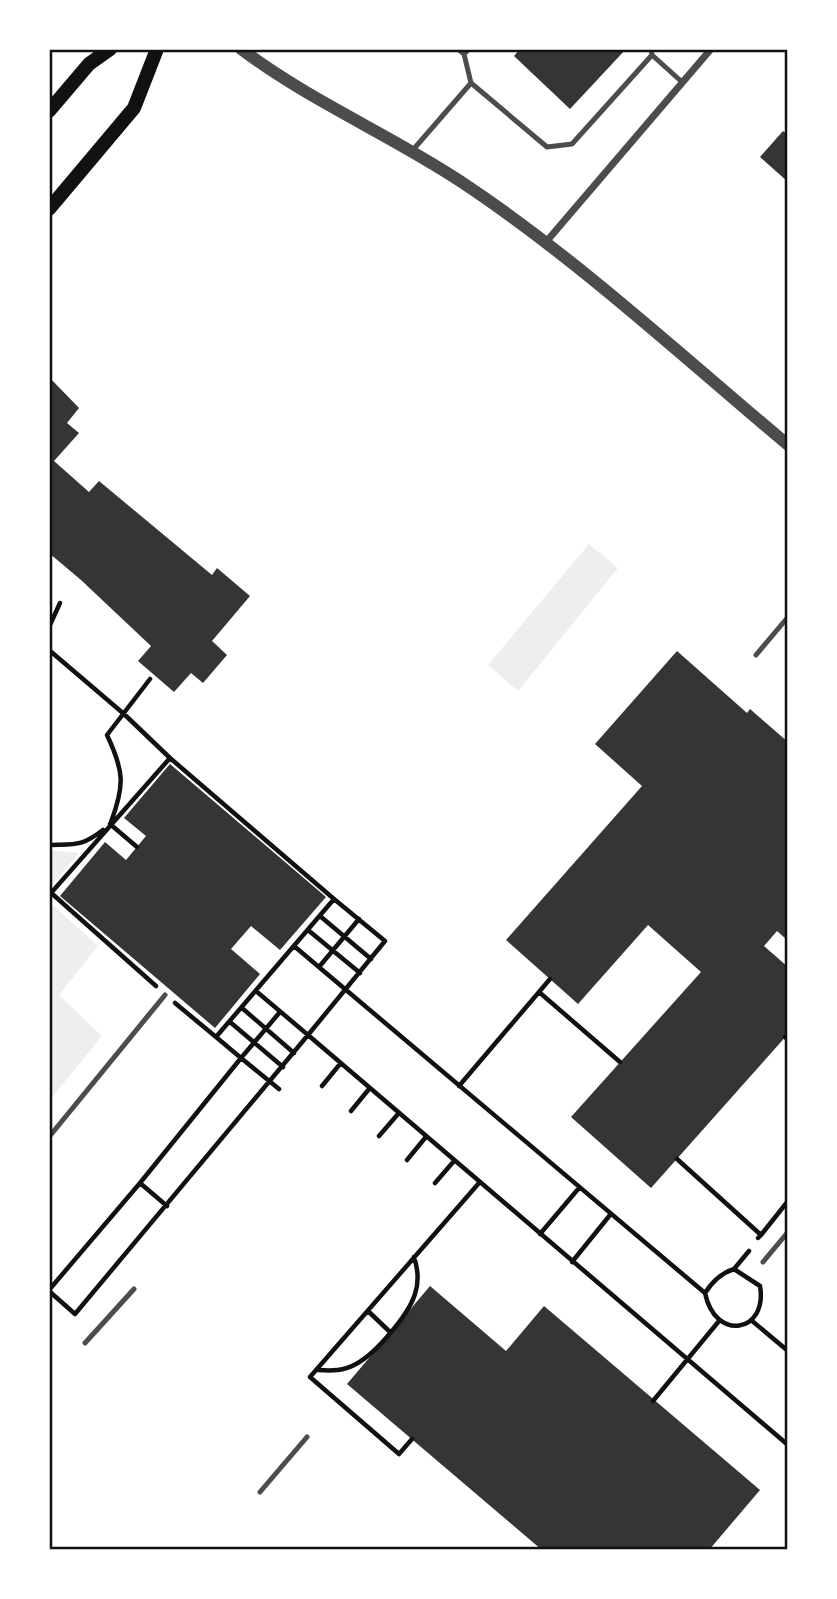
<svg xmlns="http://www.w3.org/2000/svg" width="837" height="1599" font-family="'Playfair Display',serif">
<rect width="100%" height="100%" fill="#fff"/>
<path fill="#eee" d="M589,544l29,24 -100,123 -30,-26z
M49,850l30,3 -30,35z
M49,902l49,44 -39,49 43,41 -53,65z"/>
<path fill="#353535" d="M520,49h106l-56,60 -56,-53z
M783,131l5,4v47l-28,-25z
M49,377l30,31 -12,15 12,10 -25,28 35,31 10,-11 113,94 5,-7 33,28 -38,45 15,14 -24,28 -12,-10 -17,19 -36,-31 13,-15 -70,-66 -32,-27z
M677,651l70,62 3,-4 38,33v195l-2,2 -9,-8 -13,15 24,21v67l-137,154 -80,-71 130,-145 -53,-47 -70,79 -72,-64 136,-154 -47,-42z
M170,764l156,133 -46,53 -29,-24 -20,23 29,25 -45,54 -155,-132 45,-54 21,18 20,-24 -22,-18z
M430,1286l76,65 38,-45 216,184 -51,60h-167l-195,-166z"/>
<g fill="none" stroke-linecap="round" stroke-linejoin="round">
<path stroke="#111" stroke-width="4.5" d="M49,627l11,-24
M49,650l75,64 46,44
M111,822c14,-37 13,-51 -4,-87l43,-56
M110,824l27,23
M49,845c26,-1 32,2 54,-15
M49,891l107,95
M51,893l119,-135 164,141 -118,138 -41,-34
M320,916l51,43
M308,930l52,43
M294,946l411,347c10,49 63,40 55,-7l-26,-17c-13,4 -22,13 -29,24
M319,967l40,-48
M256,991l52,44 77,-94 -51,-42
M539,992l11,-13
M242,1008l52,45
M230,1022l53,45
M785,1037l3,3
M322,1086l18,-22
M459,1086l80,-94 81,70
M279,1089l-38,-31 39,-46
M351,1111l18,-22
M379,1136l19,-22
M677,1159l84,76 -3,3
M407,1160l18,-22
M140,1183l27,23
M435,1183l19,-22
M540,1234l39,-46
M761,1235l27,-34
M572,1262l38,-47
M734,1269l15,-18
M49,1290l91,-107 101,-125 -25,-21
M49,1291l26,23 233,-279 480,410
M368,1311l22,21
M751,1320l37,31
M318,1370c13,1 26,1 38,-6 19,-10 52,-48 59,-70 4,-12 3,-25 -1,-37
M653,1401l66,-80
M412,1439l-13,15 -89,-77 169,-194"/>
<path stroke="#4c4c4c" stroke-width="5" d="M458,49l6,5 5,-5
M651,49l1,6 30,27
M464,54l7,29 76,64 25,-3 80,-89
M412,151l59,-68
M756,655l32,-38
M49,1137l116,-142
M763,1262l25,-30
M85,1343l49,-54
M260,1492l47,-55"/>
<path stroke="#4c4c4c" stroke-width="7" d="M546,242l165,-193"/>
<path stroke="#4c4c4c" stroke-width="12" d="M241,49c69,52 148,85 219,132 115,76 222,175 328,264"/>
<path stroke="#111" stroke-width="14" d="M49,111l40,-47 21,-15
M49,209l85,-101 23,-59"/>
</g>
<rect width="837" height="1599" fill="none" stroke="#ffffff" stroke-width="102"/>
<rect x="51" y="51" width="735" height="1497" fill="none" stroke="#111" stroke-width="2.5"/>
</svg>
